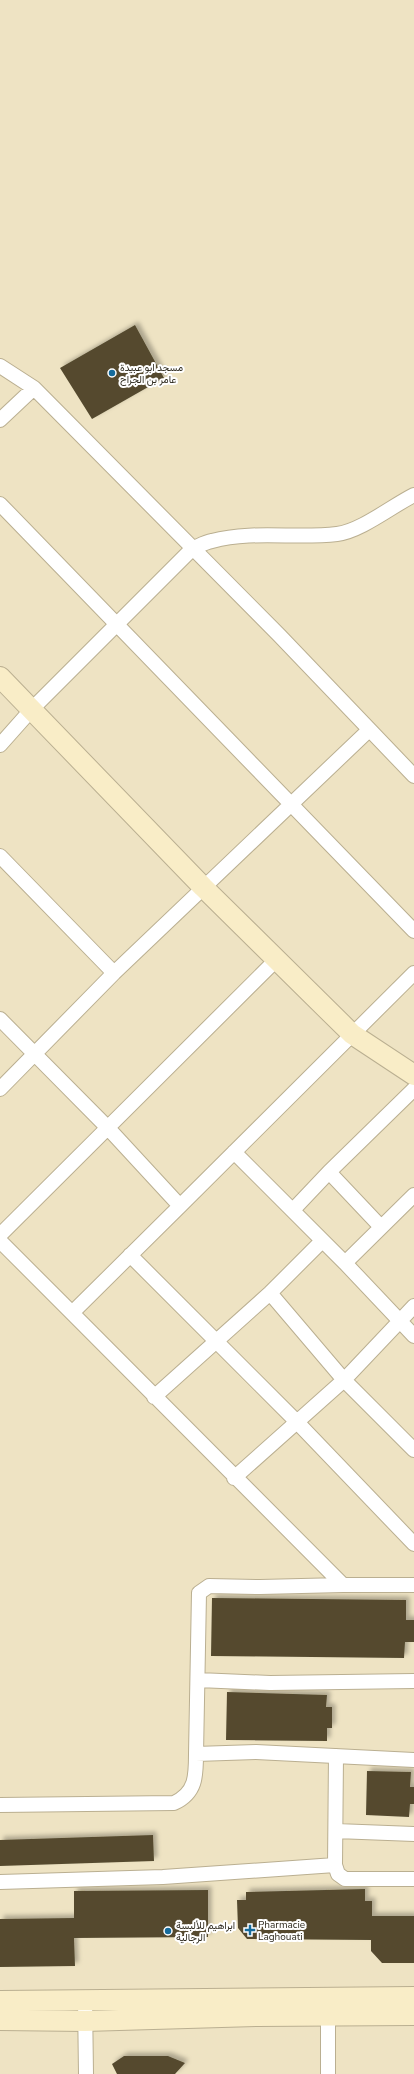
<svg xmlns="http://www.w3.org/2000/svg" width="414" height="2074" font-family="'Nunito Sans',Vazirmatn,sans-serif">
<defs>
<filter id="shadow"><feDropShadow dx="3.5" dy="-3.5" stdDeviation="2" flood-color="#0004"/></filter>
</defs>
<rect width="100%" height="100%" fill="#eee3c3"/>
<path fill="#544a2f" filter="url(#shadow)" d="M135,325l29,53 -72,41 -32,-51z
M212,1598l194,2v20h8v22h-9l-1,16 -193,-2z
M227,1692l100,3 -1,12h6v21h-5v13l-101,-1z
M367,1771l44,1 -1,15h4v17h-4l-1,13 -43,-2z
M153,1835l1,26 -154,5v-26z
M365,1889v12h7v15h42v47h-32l-11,-12v-11l-124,-1 -9,-11 -1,-28h9v-8z
M208,1890v47l-134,1 1,28 -75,1v-48l74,-1v-27z
M124,2056h44l17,7 -10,11h-58l-5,-10z"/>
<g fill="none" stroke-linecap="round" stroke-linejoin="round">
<g stroke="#baaf91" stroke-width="16">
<path id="minor" d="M0,366l34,22 245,247 135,141
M0,420l34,-32
M0,504l414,427
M0,745l32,-36 160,-160c7,-3 13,-7 20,-8 41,-11 84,-2 125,-7 24,-3 55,-28 77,-39
M0,856l114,117
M0,1019l108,109 72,78 234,-233
M0,1089l114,-116 255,-243
M234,1152l111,111 69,73
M329,1172l52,55
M180,1206l-108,107 271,272h71
M293,1210l36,-38 85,-83
M0,1235l277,-276
M0,1241l72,72
M130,1255l166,166 118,123
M345,1263l69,-68
M270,1293l74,87 70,70
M154,1397l116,-104 52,-52
M234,1478l110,-98 70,-74
M343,1585l-83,2 -51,-1 -10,7 -3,161 60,-2 158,8
M198,1680l72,3 144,-2
M336,1756l-1,109 3,9 7,5h69
M0,1805l174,-2c22,-10 22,-27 22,-49
M336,1831l78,3
M0,1882l163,-5 172,-12
M85,2000l1,74
M328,2074v-68"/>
</g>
<g stroke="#baaf91" stroke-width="22">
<path id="secondary" d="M0,677l203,210 149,147 62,41
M0,2001l414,-4
M0,2020l85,1 171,-5 158,-1"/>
</g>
<use href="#minor" stroke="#fff" stroke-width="14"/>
<use href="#secondary" stroke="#f9edc7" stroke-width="20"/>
</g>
<g fill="#156b9c" stroke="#fff" stroke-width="1.5">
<circle cx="112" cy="373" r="4"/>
<path d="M248 1924h4v4h4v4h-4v4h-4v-4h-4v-4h4z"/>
<circle cx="168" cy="1931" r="4"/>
</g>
<g text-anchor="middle" stroke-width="4" stroke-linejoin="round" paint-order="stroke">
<g font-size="10" fill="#2f2b1f" stroke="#fff" text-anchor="start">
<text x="120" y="371">مسجد ابو عبيدة<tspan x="120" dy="12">عامر بن الجراح</tspan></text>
<text x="258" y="1928">Pharmacie<tspan x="258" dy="12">Laghouati</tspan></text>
<text x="176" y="1929">ابراهيم للألبسة<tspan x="176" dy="12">الرجالية</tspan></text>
</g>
</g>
</svg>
